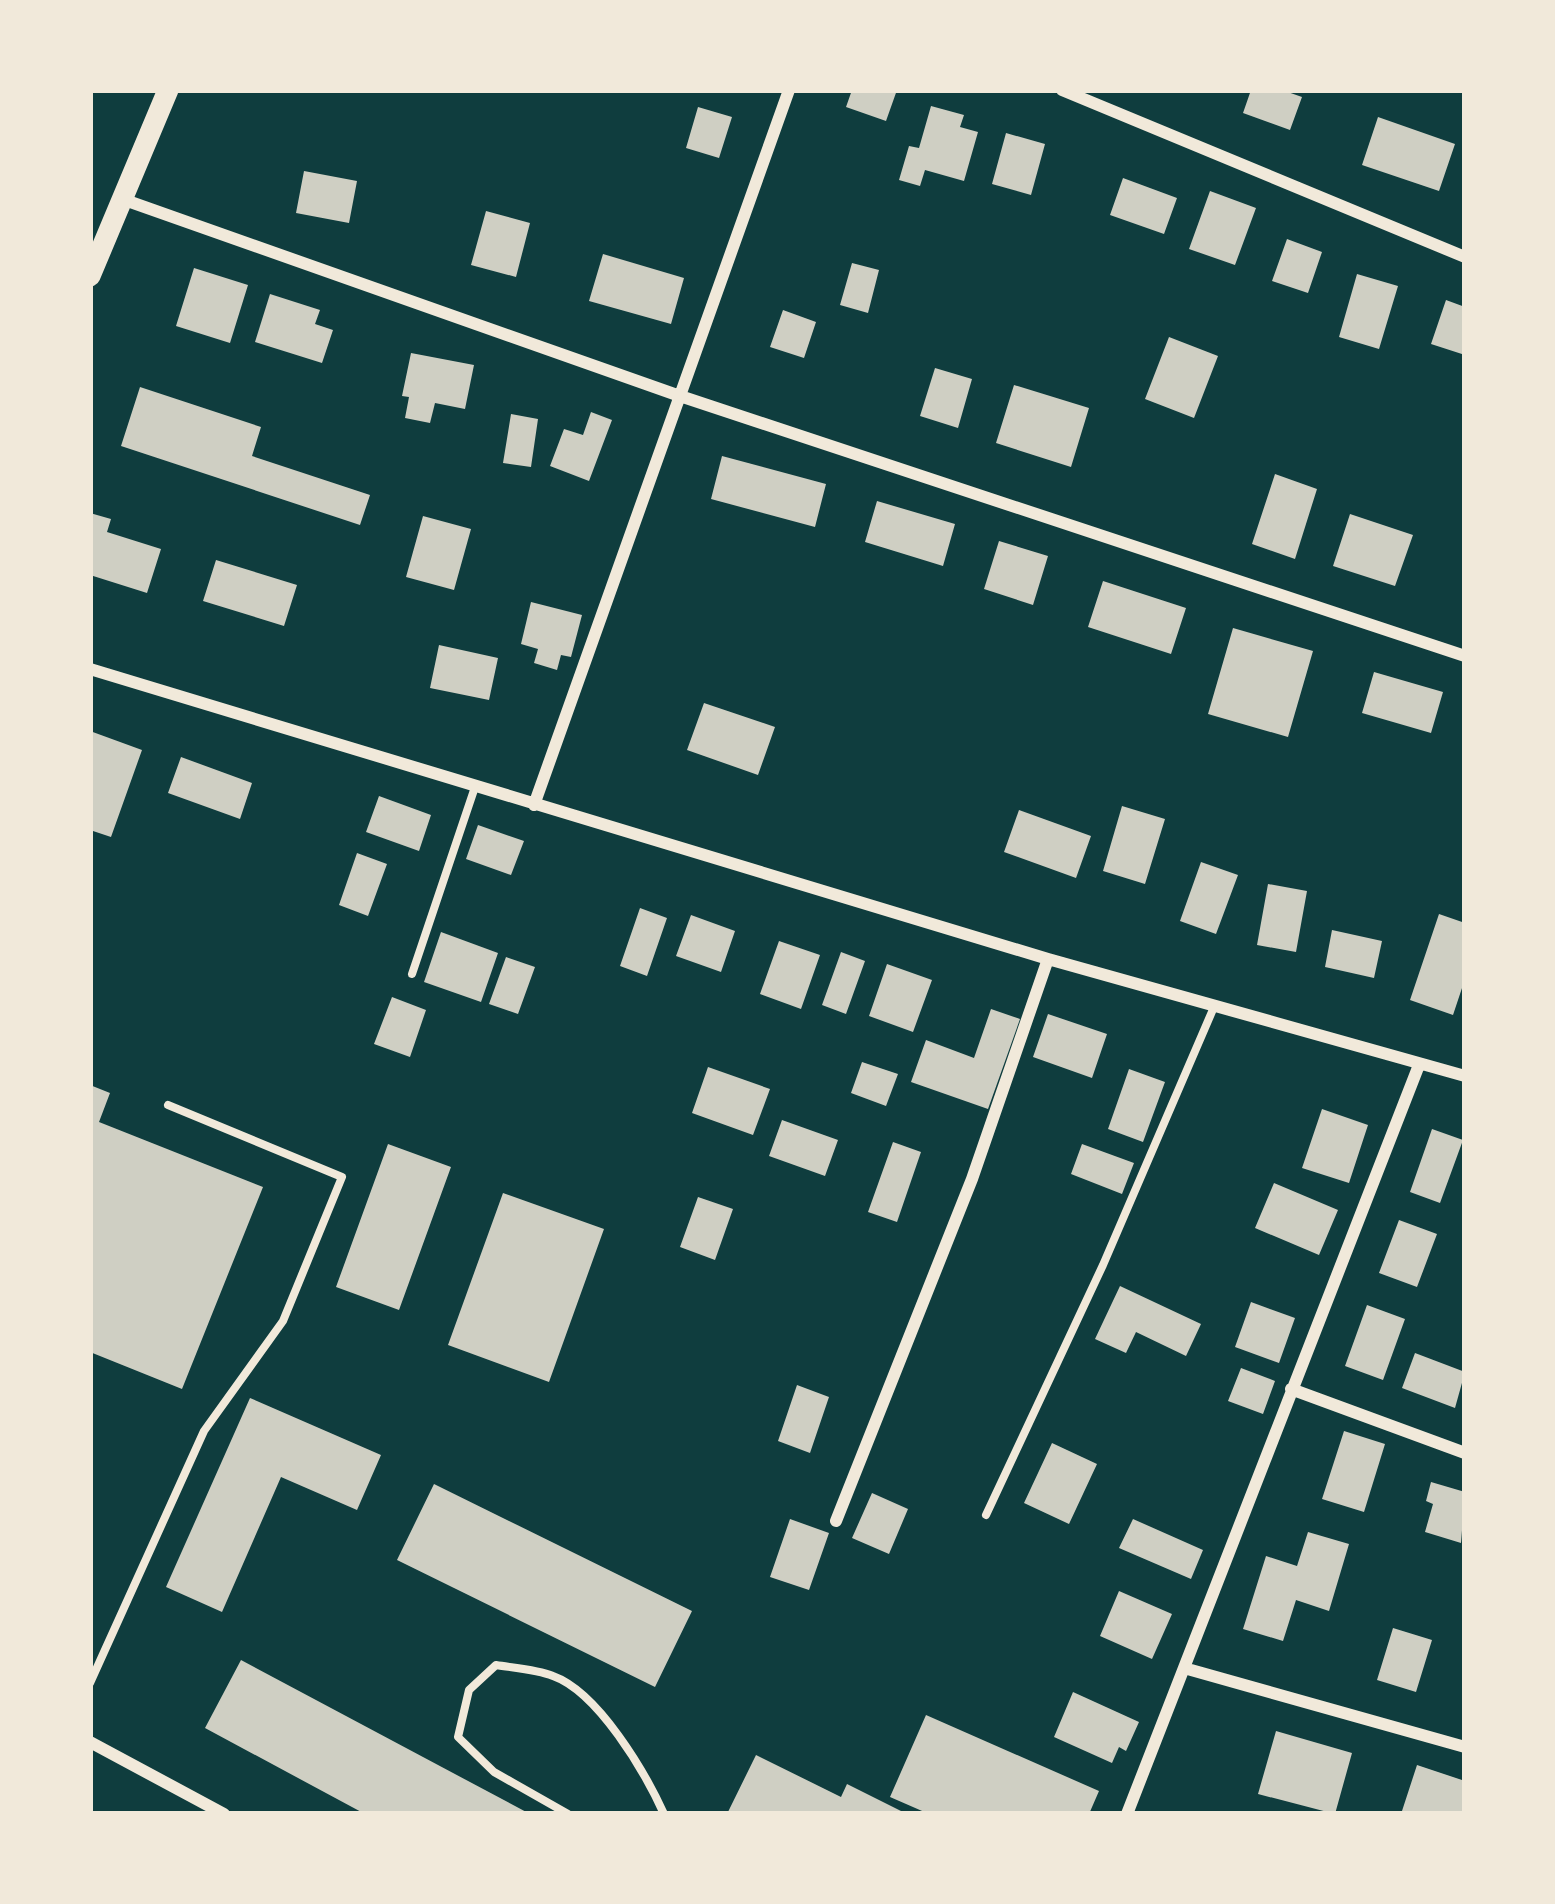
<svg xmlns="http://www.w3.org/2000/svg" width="1555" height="1904" font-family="'PT Sans',sans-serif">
<rect width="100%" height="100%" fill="#0f3d3e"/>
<path fill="#cfcfc3" d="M852,90h45l-11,31 -40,-14z
M1251,90h31l20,7 -12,33 -47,-17z
M931,106l33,9 -4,12 18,5 -14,49 -39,-11 -5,16 -21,-6 10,-34 10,2z
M698,107l34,10 -13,41 -33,-10z
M1378,117l77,27 -16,47 -77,-26z
M1006,133l39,11 -14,51 -39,-11z
M304,171l53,10 -8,42 -53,-10z
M1123,178l54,20 -13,36 -54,-19z
M1210,191l46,17 -21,57 -46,-16z
M486,211l44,12 -14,54 -45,-12z
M1287,239l35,13 -14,41 -36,-12z
M603,254l81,24 -13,46 -82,-23z
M852,263l27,7 -11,43 -28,-8z
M194,268l54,17 -18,58 -54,-17z
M1357,274l41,12 -19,63 -40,-12z
M270,294l50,16 -5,14 18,6 -11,33 -67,-21z
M1446,300l19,7v48l-34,-11z
M783,310l33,12 -12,36 -34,-11z
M1169,337l49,19 -24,62 -49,-19z
M411,353l63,12 -9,44 -30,-6 -5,20 -25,-5 4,-21 -7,-1z
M935,368l37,11 -14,49 -38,-12z
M1014,385l75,23 -18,59 -75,-24z
M140,387l121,40 -9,29 118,39 -10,30 -239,-79z
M591,412l21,8 -23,61 -39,-15 14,-37 19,6z
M511,414l27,5 -7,48 -28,-4z
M722,456l104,28 -11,43 -104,-28z
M1275,474l42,15 -22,70 -43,-15z
M877,501l78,23 -12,42 -78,-24z
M90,513l21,6 -4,13 54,17 -14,44 -57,-18z
M1350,514l63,21 -18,51 -62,-20z
M423,516l48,13 -17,61 -48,-13z
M999,541l49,15 -15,49 -49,-16z
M216,560l81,25 -13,41 -81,-25z
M1103,581l83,27 -15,46 -83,-27z
M531,602l51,13 -11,42 -10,-2 -4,15 -23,-7 4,-14 -17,-5z
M1233,628l80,23 -25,86 -80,-23z
M439,645l59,13 -9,42 -59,-12z
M1374,672l69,20 -12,41 -69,-20z
M704,703l71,24 -17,48 -71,-25z
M90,731l52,19 -31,87 -21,-7z
M181,757l71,26 -12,36 -72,-26z
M379,796l52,19 -12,36 -53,-19z
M1122,806l43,13 -20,65 -42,-13z
M1019,810l72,26 -15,42 -72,-26z
M478,825l46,16 -13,34 -45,-16z
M357,853l30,11 -19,52 -29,-11z
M1201,862l37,13 -22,59 -36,-13z
M1268,884l39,7 -11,61 -39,-7z
M640,908l27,10 -20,58 -27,-10z
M1439,914l26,9v56l-12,36 -43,-15z
M691,915l44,16 -14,41 -45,-16z
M1332,930l50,11 -8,37 -49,-11z
M441,932l57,21 -17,49 -57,-20z
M779,941l41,14 -19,54 -41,-15z
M841,952l24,9 -19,53 -24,-9z
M506,957l29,10 -17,47 -29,-10z
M887,964l45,16 -19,52 -44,-16z
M392,997l34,13 -16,47 -36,-13z
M991,1009l29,10 -32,90 -77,-27 15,-42 48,18z
M1048,1014l59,20 -15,44 -59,-21z
M862,1062l36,12 -12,32 -35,-13z
M708,1067l62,22 -17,46 -61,-22z
M1129,1069l36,13 -22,60 -35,-13z
M90,1085l20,8 -11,29 164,65 -81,202 -92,-37z
M1322,1109l46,16 -19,58 -47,-15z
M782,1120l56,20 -13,36 -56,-20z
M1432,1129l31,11 -23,63 -30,-11z
M893,1142l28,10 -24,70 -29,-10z
M388,1144l63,23 -52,143 -63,-23z
M1082,1144l52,19 -12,31 -51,-20z
M1274,1183l64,27 -19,45 -64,-27z
M503,1193l101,36 -55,153 -101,-37z
M698,1197l35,12 -18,51 -35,-13z
M1399,1220l38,14 -20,53 -38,-14z
M1120,1286l81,38 -15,32 -50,-24 -10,21 -31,-14z
M1251,1302l44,16 -16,45 -44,-16z
M1367,1305l38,14 -22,61 -38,-14z
M1415,1353l50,19 -10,36 -53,-20z
M1241,1368l34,13 -12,33 -35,-13z
M797,1385l32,12 -19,56 -32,-12z
M250,1398l131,57 -24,55 -76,-33 -59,135 -56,-25z
M1344,1431l41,13 -21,68 -42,-13z
M1052,1443l45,21 -28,60 -45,-21z
M1431,1482l34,10 -4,51 -36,-11 8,-28 -7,-3z
M434,1484l258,127 -37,76 -258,-127z
M872,1493l36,16 -19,45 -37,-16z
M790,1519l39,14 -20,57 -39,-13z
M1133,1519l70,31 -12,29 -72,-31z
M1308,1532l41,12 -20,67 -33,-11 -13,41 -40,-12 23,-73 31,10z
M1119,1591l53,23 -20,45 -52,-23z
M1393,1628l39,12 -16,52 -39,-12z
M241,1660l289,154h-165l-160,-86z
M1073,1692l66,30 -13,29 -7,-4 -7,16 -58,-26z
M926,1715l173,76 -10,23h-160l-39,-17z
M1276,1731l76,22 -17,61 -77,-20z
M756,1755l85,42 6,-13 60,30h-180z
M1417,1765l48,16v33l-63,-3z"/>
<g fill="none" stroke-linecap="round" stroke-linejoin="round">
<path stroke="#f1e9da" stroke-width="8" d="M412,974l63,-187
M986,1515l117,-250 111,-258
M90,1683l114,-252 79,-110 59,-144 -174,-72
M568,1814l-74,-42 -36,-35 11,-47 27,-25c18,3 40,4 57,11 45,16 92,96 111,138"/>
<path stroke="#f1e9da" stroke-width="12" d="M1062,90l403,167
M122,199l555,196 788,261
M90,669l958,290 417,117
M534,805l255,-715
M1291,1389l174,64
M836,1521l136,-342 76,-220
M1184,1668l281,79
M90,1742l134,72
M1127,1814l292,-749"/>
<path stroke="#f1e9da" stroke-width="21" d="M90,276l78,-186"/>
</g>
<rect width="1555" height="1904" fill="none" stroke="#f1e9da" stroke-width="186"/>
</svg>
